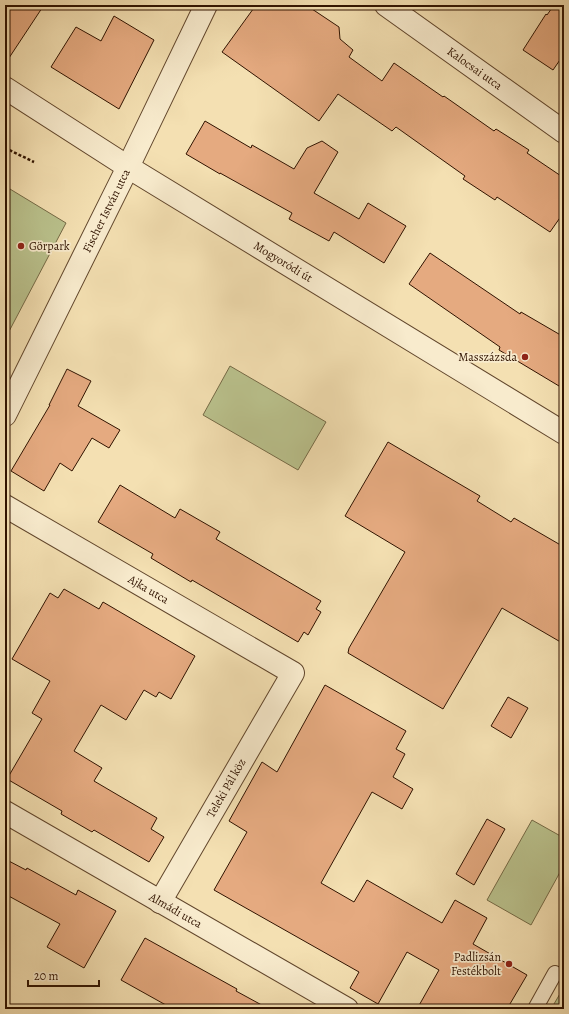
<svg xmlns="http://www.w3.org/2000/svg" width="569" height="1014" font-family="Alegreya,serif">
<rect width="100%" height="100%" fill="#f4e0b2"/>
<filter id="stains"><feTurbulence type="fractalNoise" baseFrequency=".005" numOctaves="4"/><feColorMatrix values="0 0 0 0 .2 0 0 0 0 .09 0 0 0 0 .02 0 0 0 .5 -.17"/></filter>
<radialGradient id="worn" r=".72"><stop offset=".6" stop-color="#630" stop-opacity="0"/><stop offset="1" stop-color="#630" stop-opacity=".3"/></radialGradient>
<path fill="#bac28d" stroke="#756a46" d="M5,186l61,37 -61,116z
M230,366l96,56 -28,48 -95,-55z
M532,820l32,18v27l-33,60 -44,-25z
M564,987v22h-13z"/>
<path fill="#e5aa80" stroke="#301300" d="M5,5h39l-39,59z
M256,5h32l6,3 12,-3 33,22 1,12 13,11 -4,7 33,24 12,-18 49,34 1,-1 50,35 2,-2 33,21 -2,3 37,25v34l-14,20 -53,-35 -2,3 -32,-21 2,-3 -69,-49 -4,4 -54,-37 -19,27 -97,-69z
M554,5h10v49l-11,16 -30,-20 23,-36 1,1z
M114,16l40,24 -35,69 -68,-42 25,-40 25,14z
M205,121l46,27 1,-3 42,24 13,-21 15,-7 16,11 -24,41 45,26 9,-16 38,23 -22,37 -50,-31 -5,9 -40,-22 3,-6 -72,-40v1l-34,-20z
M430,253l90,61 1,-2 43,25v52l-65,-39 1,-3 -91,-63z
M67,369l24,12 -13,25 42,24 -11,18 -17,-10 -20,33 -12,-8 -16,28 -33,-20 39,-66h-1z
M388,442l92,54 -3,5 34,21 3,-4 50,29v97l-62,-36 -59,101 -95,-56 1,-5 56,-96 -60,-36z
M120,485l55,33 5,-9 40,23 -4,7 105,62 -5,8 5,3 -13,23 -4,-3 -6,10 -106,-62 -1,2 -40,-24 2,-4 -55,-32z
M64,589l35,20 4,-7 92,54 -24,43 -12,-7 -3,5 -12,-7 -18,30 -25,-15 -27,46 28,17 -8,13 63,37 -6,11 13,8 -15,25 -55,-32 -2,2 -31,-18 1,-3 -55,-32 35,-60 -10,-6 18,-32 -38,-22 38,-66 8,5z
M325,685l81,46 -10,18 9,5 -12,23 20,12 -11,20 -30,-17 -51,91 33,19 13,-22 75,43 13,-23 32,18 -14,26 54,31 -20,34h-90l22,-39 -32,-18 -29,52 -28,-16 9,-16 -145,-82 33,-58 -18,-11 33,-59 15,10z
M508,697l20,11 -17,30 -20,-12z
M487,819l18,10 -31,56 -18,-11z
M5,859l21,11 1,-2 49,27 2,-5 38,21 -32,57 -37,-21 13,-23 -55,-30z
M145,938l92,51 -1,2 33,18h-96l-52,-29z"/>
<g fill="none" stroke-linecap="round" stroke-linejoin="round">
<g stroke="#61462c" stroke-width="16">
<path id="service" d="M535,1009l20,-36"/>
</g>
<g stroke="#61462c" stroke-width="24">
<g id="minor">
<path id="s1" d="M386,5l178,127"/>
<path id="s2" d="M5,415l123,-248 78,-162"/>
<path id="s3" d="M5,506l288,167 -133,229"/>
<path id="s4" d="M5,812l342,197"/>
</g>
</g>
<g stroke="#61462c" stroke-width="24">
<g id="tertiary">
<path id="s5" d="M5,88l123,79 436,266"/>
</g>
</g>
<path stroke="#301300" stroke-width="2.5" stroke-dasharray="3 2" stroke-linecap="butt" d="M5,148l29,14"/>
<use href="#service" stroke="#f8ebcd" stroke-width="14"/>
<use href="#minor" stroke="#f8ebcd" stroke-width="22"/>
<use href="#tertiary" stroke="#f8ebcd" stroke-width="22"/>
</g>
<g fill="#8f2418" stroke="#f8ebcd" stroke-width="1.5">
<circle cx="21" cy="246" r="4"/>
<circle cx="525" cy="357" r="4"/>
<circle cx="509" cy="964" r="4"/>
</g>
<g text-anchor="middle" stroke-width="3.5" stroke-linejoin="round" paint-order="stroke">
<g font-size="12" fill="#301300" stroke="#f8ebcd">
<text dy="4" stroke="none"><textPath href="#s1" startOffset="109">Kalocsai utca</textPath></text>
<text dy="4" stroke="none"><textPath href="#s2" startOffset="228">Fischer István utca</textPath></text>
<text dy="4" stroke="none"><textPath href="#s5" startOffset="328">Mogyoródi út</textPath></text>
<text dy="4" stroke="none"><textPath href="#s3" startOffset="166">Ajka utca</textPath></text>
<text transform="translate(226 788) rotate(-60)" y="4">Teleki Pál köz</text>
<text dy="4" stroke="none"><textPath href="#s4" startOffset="197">Almádi utca</textPath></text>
</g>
<g font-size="12" fill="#301300" stroke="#f8ebcd" text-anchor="end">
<text x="29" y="250" text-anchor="start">Görpark</text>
<text x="517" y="361">Masszázsda</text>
<text x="501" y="961">Padlizsán<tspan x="501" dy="14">Festékbolt</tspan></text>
</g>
</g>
<rect width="569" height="1014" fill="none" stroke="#f4e0b2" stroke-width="20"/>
<rect x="6" y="6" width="557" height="1002" fill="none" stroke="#301300" stroke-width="2"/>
<rect x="10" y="10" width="549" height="994" fill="none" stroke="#301300"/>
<path d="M28 980v6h71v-6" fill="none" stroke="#301300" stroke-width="2"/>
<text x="34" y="980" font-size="12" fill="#301300" stroke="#f8ebcd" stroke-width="3" paint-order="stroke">20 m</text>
<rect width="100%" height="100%" filter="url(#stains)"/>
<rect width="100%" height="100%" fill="url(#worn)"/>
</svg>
